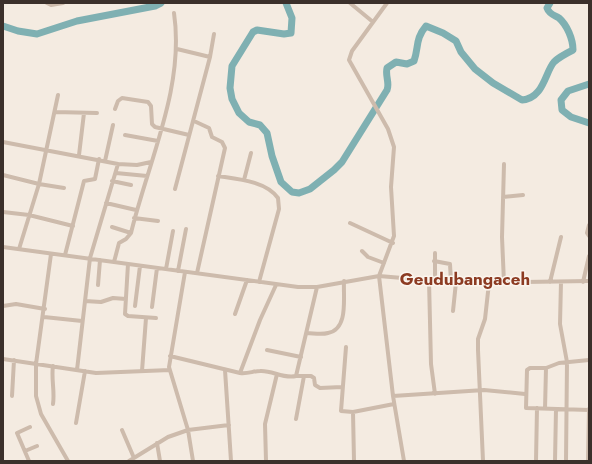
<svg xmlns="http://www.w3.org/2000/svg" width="592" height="464" font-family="Jost,sans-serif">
<rect width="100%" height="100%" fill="#f4ebe1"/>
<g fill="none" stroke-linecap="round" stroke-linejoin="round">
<path stroke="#7fb0b2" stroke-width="7" d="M286,3l6,15 -1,15 -7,1 -27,-4 -4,2 -21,34 -2,22 2,11 7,14 10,9 11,3 7,8 5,23 9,26 11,10 7,1 11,-4 24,-19 8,-8 45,-72c3,-7 -2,-14 0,-22l9,-6 11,2 7,-3c5,-14 1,-22 12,-35l17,7 13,8 5,11 14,17 18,14 29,17c22,-2 23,-28 32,-38 5,-5 13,-9 19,-12 0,-11 -6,-25 -14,-32 -5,-3 -10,-4 -12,-10l3,-5
M3,26l15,5 19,3 40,-13 78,-15 6,-3
M589,84l-21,7 -7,9 1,10 9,7 18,6"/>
<path stroke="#cdbbac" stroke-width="4" d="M47,3l4,2 12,-2
M350,3l23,19
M387,3l-35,48 -3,9 39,69 6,18 -3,40 3,49 -15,40 14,120 11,65
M177,49l33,8
M115,109l3,-8 4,-3 26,4 3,4 1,18 3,3 34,8
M55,112l42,1
M194,121l15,7 3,9 10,5 3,6 -28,125
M125,135l33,6
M3,142l115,22 -28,94 -13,112
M79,155l5,-42
M105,161l8,-36
M118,164l19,1 14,-3
M116,173l31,3
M3,175l36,9 25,4
M218,176c20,3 48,5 60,22l1,11 -20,73
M244,180l7,-27
M112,181l19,4
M175,189l35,-132 4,-23
M503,197l20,-2
M106,203l30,7
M3,212l26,3 44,11
M134,218l24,3
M350,223l43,20
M589,225l-2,8 2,3
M112,227l19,6
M3,247l295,40h19l62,-11 82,7 128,-2
M19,249l20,-65 19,-89
M362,251l6,6 16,6
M435,253v28
M51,254l-15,110v32l5,18 27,47
M65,255l19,-74 11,-2 4,-20
M434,261l16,3 1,18
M114,262l5,-19 7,-4 5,-6c17,-71 54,-146 43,-220
M128,264l-3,50 3,2 28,2
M166,269l7,-38
M178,271l8,-42
M429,280l2,84 4,30
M550,282l11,-45
M561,282l-1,42 7,38 -1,99
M583,282l6,-26
M504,283l-2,-46 2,-73
M98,285l2,-25
M85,301l16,1 12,-4 13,1
M3,306l13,-2 29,5
M135,306l5,-40
M152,307l5,-39
M453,311l3,-29
M235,314l12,-34
M44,317l38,4
M306,333c7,0 15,2 22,0 21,-4 15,-36 16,-52
M346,347l-5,64 12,1 41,-8
M267,350l34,7
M170,356l70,17c8,1 13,-2 20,-2 12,-1 23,8 36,5l21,-89
M3,359l93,14 74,-3
M546,368h-16l-3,2 -1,38 63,2
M225,370l6,91
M142,371l4,-53
M240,373l20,-53 16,-35
M296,376h15l3,2 1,7 5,3 22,-1
M12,396l2,-36
M393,396l91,-6 41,4
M53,404c2,-13 -2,-25 0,-38
M545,409l1,-41 13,-5 30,-3
M353,412l1,49
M296,419l8,-43
M76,423l9,-52
M122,430l12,28
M157,443l3,18
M25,451l12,-5
M588,460l1,-51
M29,461l-12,-28 13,-6
M129,461l39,-24 20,-7 -19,-63 16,-95
M193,461l-5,-31 41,-5
M266,461l-1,-37 12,-50
M483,461l-5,-111v-11l7,-20 4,-36
M536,461l1,-53
M555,461l1,-52"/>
</g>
<g text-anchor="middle" stroke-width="3" stroke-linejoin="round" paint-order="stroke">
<g font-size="17" font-weight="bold" fill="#8c3b22" stroke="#fbf5ee">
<text x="465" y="285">Geudubangaceh</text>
</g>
</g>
<rect width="592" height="464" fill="none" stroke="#3b302b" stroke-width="8"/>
</svg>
